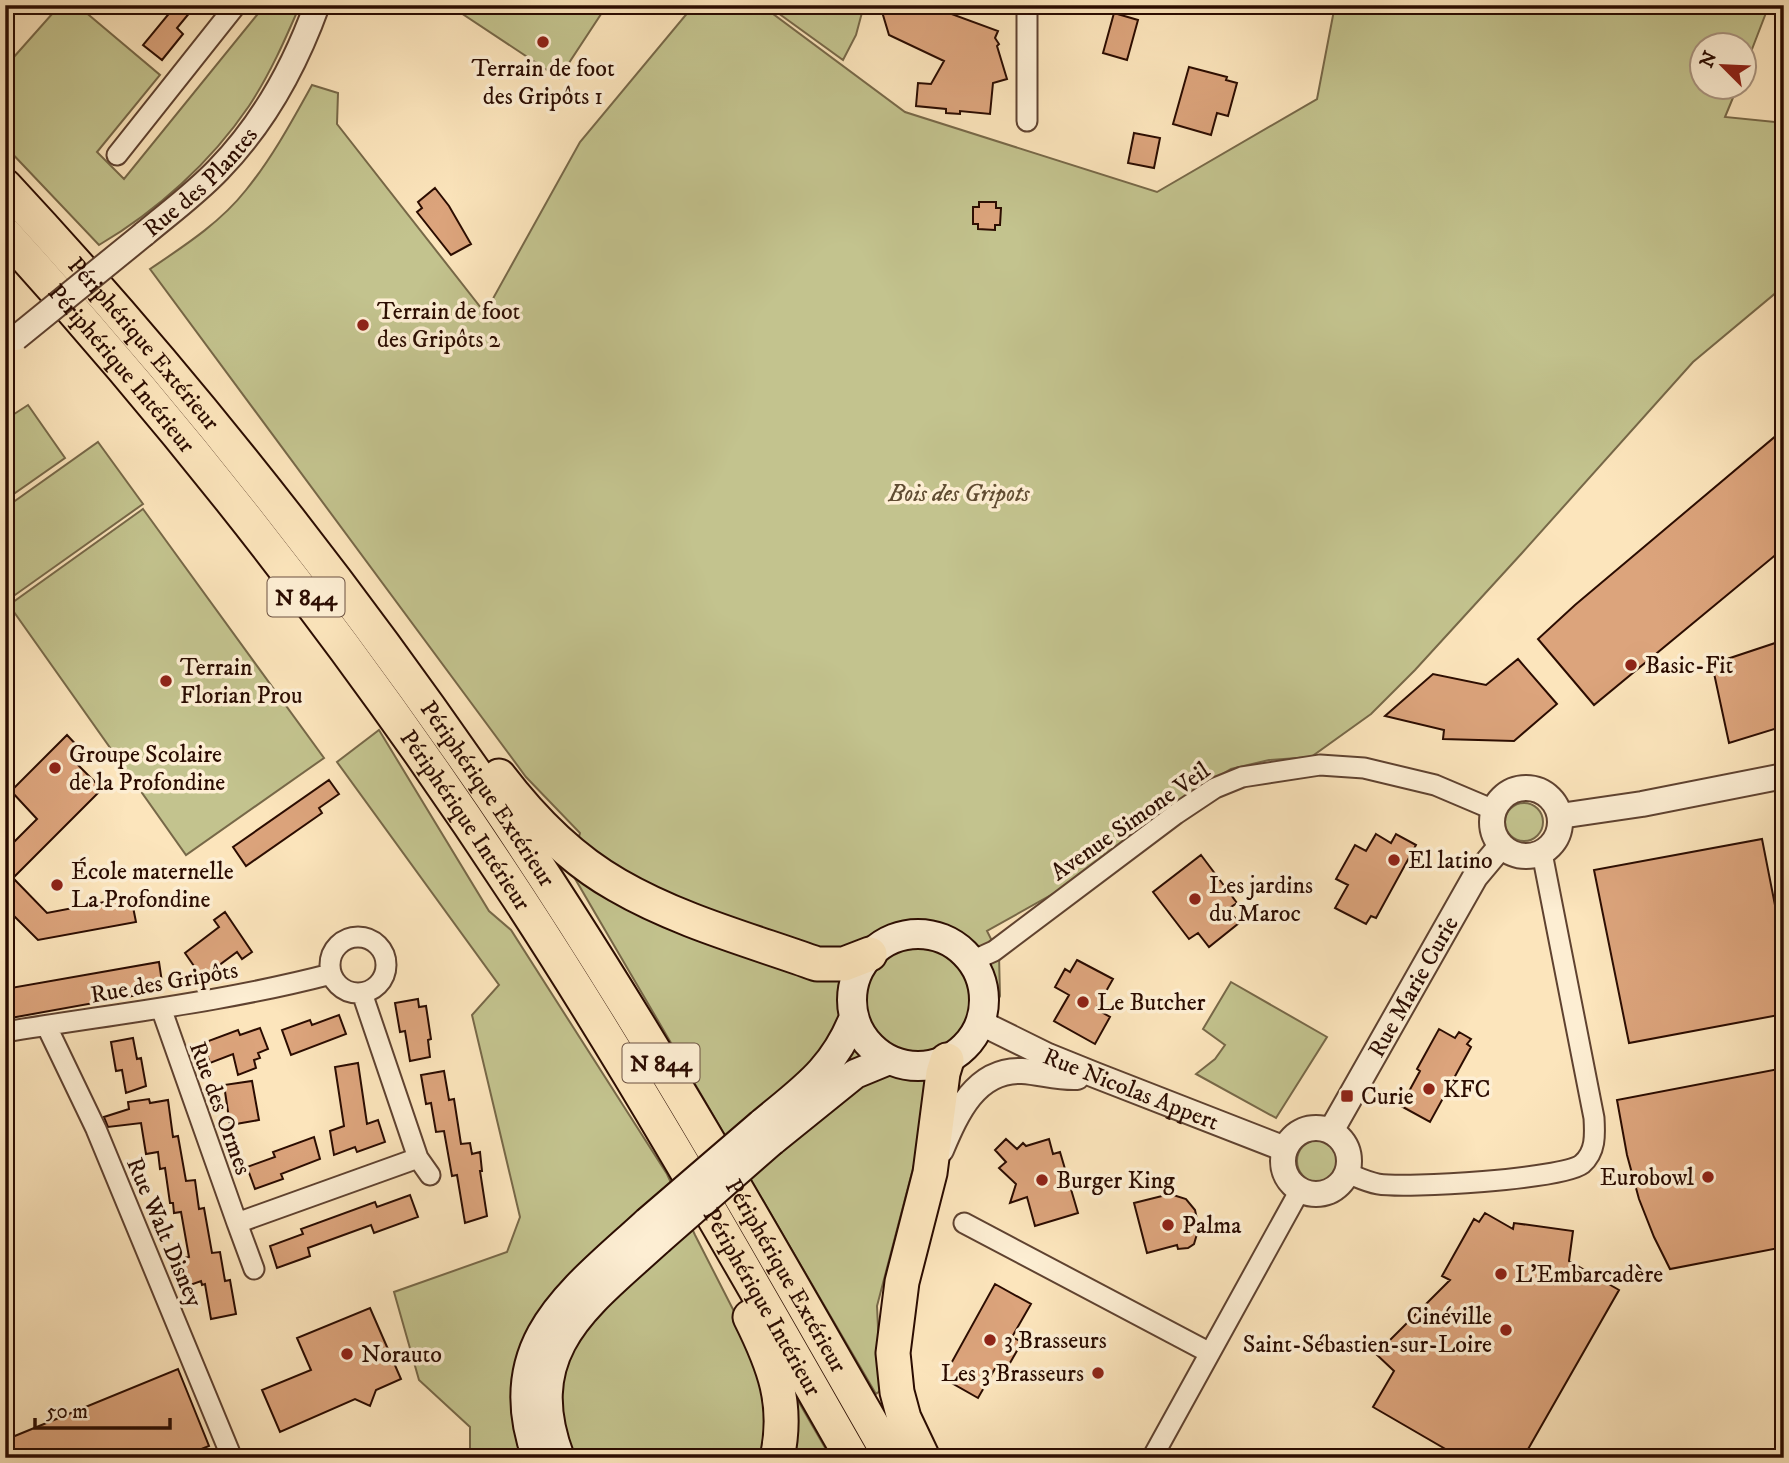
<svg xmlns="http://www.w3.org/2000/svg" width="1789" height="1463" font-family="'IM FELL DW Pica',serif">
<rect width="100%" height="100%" fill="#fce5bc"/>
<filter id="stains"><feTurbulence type="fractalNoise" baseFrequency=".00286" numOctaves="4"/><feColorMatrix values="0 0 0 0 .2 0 0 0 0 .09 0 0 0 0 .02 0 0 0 .5 -.17"/></filter>
<radialGradient id="worn" r=".72"><stop offset=".6" stop-color="#630" stop-opacity="0"/><stop offset="1" stop-color="#630" stop-opacity=".3"/></radialGradient>
<path fill="#c3c38e" stroke="#776848" stroke-width="2" d="M60,5h17l83,70 -63,77 27,27 141,-174h35c-15,35 -30,69 -51,101 -38,56 -92,105 -150,139l-94,-99v-79z
M449,5h158l-48,73z
M694,5h67l144,107 252,80 160,-93 18,-94h434l-25,65v-24h-42v42h35l-12,29 59,6v163l-91,76 -171,191 -107,117 -44,44 -60,43 -42,3 -38,9 -59,36 -105,81 -80,45 12,24 1,41 -28,59 -20,19 -25,41 -50,191 4,84 -5,4 -306,-524 10,-37 -54,-56 -376,-508c34,-23 70,-46 96,-79 26,-32 46,-69 66,-105l26,8 -1,31 148,189 95,-171z
M767,5h97l-8,30 -13,25z
M28,405l37,53 -60,42v-80z
M98,442l45,62 -128,91 -10,-13v-74z
M143,509l181,249 -138,97 -177,-250z
M379,730l110,181 22,19 156,244 28,61 69,135 33,29 34,59h-361v-31l-51,-47 -25,-88 113,-40 13,-35 -48,-202 27,-30 -162,-223z
M1505 822a19 19 0 1 1 38 0a19 19 0 1 1-38 0Z
M1231,982l96,55 -51,81 -80,-44 19,-15 10,-14 -22,-16z
M1297 1161a21 21 0 1 1 42 0a21 21 0 1 1-42 0Z"/>
<path fill="#dca47c" stroke="#2b0c01" stroke-width="2" d="M176,5h20l-19,23 6,6 -21,26 -19,-15z
M880,5h76l-10,7 52,19 -3,7 4,6 -2,2 10,33 -14,4 -3,31 -30,-3v3l-14,-1v-4l-30,-3 2,-23 13,1 13,-23 -55,-26z
M1114,13l24,7 -11,40 -24,-7z
M1189,67l38,10 -1,3 11,3 -9,33 -11,-3 -6,22 -38,-11z
M1134,133l26,5 -6,30 -26,-5z
M435,188l14,18 22,38 -20,11 -34,-43 5,-4 -4,-6z
M979,202h17v6h5l-1,17h-5v5l-17,-1v-5h-5v-17h6z
M1784,429v119l-190,157 -56,-66 37,-34z
M1784,640v86l-55,17 -17,-79z
M1518,659l39,45 -43,37 -71,-2 1,-9 -59,-14 48,-42 53,11z
M67,735l16,17 -9,9 28,28 -89,89 34,35 84,-16 5,25 -98,18 -33,-33v-56l32,-32 -26,-28z
M329,780l10,14 -20,14 3,5 -76,53 -13,-19z
M1376,834l15,9 5,-9 20,11 -40,73 -5,-2 -5,8 -31,-16 13,-23 -12,-6 19,-34 11,6z
M1762,839l22,112v63l-155,29 -35,-173z
M1201,855l36,48 -9,6 11,14 -30,24 -11,-14 -9,6 -36,-47z
M225,912l27,40 -10,7 -5,-7 -23,17 4,5 -13,8 -20,-29 34,-26 -5,-7z
M1077,960l36,19 -17,30 14,8 -15,27 -41,-23 15,-26 -14,-8 10,-18 5,3z
M159,962l4,27 -8,1v2l-150,27v-30z
M418,999l1,8 7,-1 5,33 -3,1 2,17 -20,4 -5,-30 -5,1 -5,-29z
M339,1015l7,19 -55,21 -9,-25 28,-10 2,5z
M260,1028l8,21 -10,4 2,5 -6,2 2,8 -18,7 -5,-21 -23,9 -7,-20 35,-13 2,5z
M1439,1029l16,9 4,-6 12,7 -4,5 4,3 -41,75 -29,-16 19,-35 -3,-2z
M133,1038l4,21 4,-1 5,28 -20,7 -4,-23 -6,1 -5,-29z
M358,1063l9,61 11,-4 7,22 -28,10 -2,-5 -21,8 -4,-24 14,-5 -9,-59z
M1784,1068v179l-114,22 -16,-32 -15,-38 -12,-44 -10,-55z
M444,1071l5,29 5,-1 7,45 9,-1 2,11 8,-2 2,19h-2l7,45 -22,7 -8,-48 -5,1 -8,-45 -8,1 -5,-29 -5,1 -5,-29z
M252,1081l7,39 -29,5 -6,-40z
M149,1099l1,4 18,-3 5,37 5,-1 8,45 9,-1 4,29 5,-1 8,45 8,-1 5,29 5,-1 6,34 -25,5 -6,-35 -3,1 -1,-4 -19,7 -10,-28 17,-3 -8,-45 -7,1 -1,-10h-3l-5,-35 -5,1 -2,-17 -12,2 -5,-31 -33,4 -4,-10 25,-8 -1,-7z
M314,1137l6,22 -39,15 2,5 -28,10 -8,-22 28,-10 -2,-5z
M1006,1139l11,10 6,-6 3,3 23,-7 4,15 7,-2 18,61 -43,13 -8,-29 -17,6 6,-19 -17,-16 7,-6 -11,-12z
M1170,1194l16,5 9,11 2,9 -2,14 2,1 -3,10 -6,4 -10,1 -1,-4 -30,8 -13,-50z
M410,1195l8,22 -44,16 -3,-8 -63,23 2,8 -33,12 -7,-22 33,-12 -2,-5 74,-27 2,5z
M1485,1213l28,16 1,-6 59,8 -4,30 50,29 -96,168h-62l-88,-51 21,-36 -18,-17 74,-74 -8,-4 32,-57 5,3z
M995,1284l36,20 -19,33 10,5 -16,28 -9,-5 -19,33 -35,-20z
M370,1308l31,71 -25,11 -6,16 -15,-7 -75,33 -18,-42 49,-20 -14,-32z
M178,1369l31,77 -30,12h-174v-18z"/>
<g fill="none" stroke-linecap="round" stroke-linejoin="round">
<g stroke="#5f4230" stroke-width="23">
<path id="minor" d="M1027,5v116
M117,155l119,-150
M330 965a28 28 0 1 1 56 0a28 28 0 1 1-56 0Z
M972,961l22,-10 182,-137 39,-26 27,-11 78,-12 44,3 71,17 59,25
M161,1008l76,215 181,-65 -56,-165
M47,1027l49,102 136,329
M5,1032c109,-18 219,-30 326,-58
M418,1158l12,17
M1347,1173c10,4 20,9 31,11 28,5 185,-5 204,-20 14,-12 13,-29 12,-46l-52,-265
M237,1223l17,46
M964,1223l246,130
M1152,1458l148,-268"/>
</g>
<g stroke="#5f4230" stroke-width="28">
<g id="tertiary">
<path id="s1" d="M144,234c25,-21 51,-40 74,-64 45,-46 77,-104 99,-165"/>
<circle cx="1526" cy="822" r="34"/>
<path d="M1560,816l82,-12 142,-28"/>
<path id="s2" d="M981,1023l67,33 47,19 190,74"/>
<circle cx="1316" cy="1161" r="33"/>
<path id="s3" d="M1331,1131l144,-254 26,-31"/>
<path d="M941,1150c15,-35 34,-81 81,-79 18,1 36,7 55,6"/>
</g>
</g>
<g stroke="#2b0c01" stroke-width="32">
<path id="secondary" d="M852 1000a66 66 0 1 1 132 0a66 66 0 1 1-132 0Z
M761,1124c42,-35 72,-54 93,-107
M772,1141l83,-67 34,-14
M537,1458c-42,-115 35,-167 110,-236
M560,1458c-41,-108 28,-153 99,-218"/>
</g>
<g stroke="#2b0c01" stroke-width="37">
<g id="trunk">
<path id="s4" d="M5,186c177,190 339,396 486,610 145,213 272,438 400,662"/>
<path id="s5" d="M5,234c188,207 360,429 513,663 119,182 226,372 334,561"/>
<path d="M499,776c32,42 72,83 118,109 62,36 133,55 200,79h27l26,-10"/>
<path d="M750,1317c24,48 39,87 27,141"/>
<path d="M923,1458l-19,-40 -7,-26 -4,-39 9,-71 28,-109 13,-100 4,-13"/>
</g>
</g>
<use href="#minor" stroke="#fdeed3" stroke-width="19"/>
<use href="#tertiary" stroke="#fdeed3" stroke-width="24"/>
<use href="#secondary" stroke="#fdeed3" stroke-width="28"/>
<use href="#trunk" stroke="#fce5bc" stroke-width="33"/>
<g stroke="#5f4230" stroke-width="28" stroke-linecap="butt">
<path id="tertiary-bridge" d="M16,338l128,-104"/>
</g>
<g stroke="#2b0c01" stroke-width="32" stroke-linecap="butt">
<path id="secondary-bridge" d="M647,1222l114,-98
M659,1240l113,-99"/>
</g>
<use href="#tertiary-bridge" stroke="#fdeed3" stroke-width="24"/>
<use href="#secondary-bridge" stroke="#fdeed3" stroke-width="28"/>
</g>
<g fill="#8f2418" stroke="#fdeed3" stroke-width="2.5">
<circle cx="543" cy="42" r="7"/>
<circle cx="363" cy="325" r="7"/>
<circle cx="1631" cy="665" r="7"/>
<circle cx="166" cy="681" r="7"/>
<circle cx="55" cy="768" r="7"/>
<circle cx="1394" cy="860" r="7"/>
<circle cx="57" cy="885" r="7"/>
<circle cx="1195" cy="899" r="7"/>
<circle cx="1083" cy="1002" r="7"/>
<circle cx="1429" cy="1089" r="7"/>
<rect x="1340" y="1089" width="14" height="14" rx="3.5"/>
<circle cx="1708" cy="1177" r="7"/>
<circle cx="1042" cy="1180" r="7"/>
<circle cx="1168" cy="1225" r="7"/>
<circle cx="1501" cy="1274" r="7"/>
<circle cx="1506" cy="1330" r="7"/>
<circle cx="990" cy="1340" r="7"/>
<circle cx="347" cy="1354" r="7"/>
<circle cx="1098" cy="1373" r="7"/>
</g>
<g text-anchor="middle" stroke-width="7" stroke-linejoin="round" paint-order="stroke">
<g fill="#fdeed3" stroke="#6a5040" stroke-width="2">
<rect x="267.5" y="577.5" width="77" height="39" rx="5"/>
<rect x="622.5" y="1043.5" width="77" height="39" rx="5"/>
</g>
<g font-size="23" font-weight="bold" fill="#2b0c01">
<text x="306" y="605">N 844</text>
<text x="661" y="1071">N 844</text>
</g>
<g font-size="24" fill="#2b0c01" stroke="#fdeed3" text-anchor="start">
<text x="543" y="76" text-anchor="middle">Terrain de foot<tspan x="543" dy="28">des Gripôts 1</tspan></text>
<text x="377" y="319">Terrain de foot<tspan x="377" dy="28">des Gripôts 2</tspan></text>
<text x="1645" y="673">Basic-Fit</text>
<text x="180" y="675">Terrain<tspan x="180" dy="28">Florian Prou</tspan></text>
<text x="69" y="762">Groupe Scolaire<tspan x="69" dy="28">de la Profondine</tspan></text>
<text x="1408" y="868">El latino</text>
<text x="71" y="879">École maternelle<tspan x="71" dy="28">La Profondine</tspan></text>
<text x="1209" y="893">Les jardins<tspan x="1209" dy="28">du Maroc</tspan></text>
<text x="1097" y="1010">Le Butcher</text>
<text x="1443" y="1097">KFC</text>
<text x="1361" y="1104">Curie</text>
<text x="1694" y="1185" text-anchor="end">Eurobowl</text>
<text x="1056" y="1188">Burger King</text>
<text x="1182" y="1233">Palma</text>
<text x="1515" y="1282">L'Embarcadère</text>
<text x="1492" y="1324" text-anchor="end">Cinéville<tspan x="1492" dy="28">Saint-Sébastien-sur-Loire</tspan></text>
<text x="1004" y="1348">3 Brasseurs</text>
<text x="361" y="1362">Norauto</text>
<text x="1084" y="1381" text-anchor="end">Les 3 Brasseurs</text>
</g>
<g font-size="24" fill="#2b0c01" stroke="#fdeed3">
<text dy="8" stroke="none"><textPath href="#s1" startOffset="77">Rue des Plantes</textPath></text>
<text dy="8" stroke="none"><textPath href="#s4" startOffset="210">Périphérique Extérieur</textPath></text>
<text dy="8" stroke="none"><textPath href="#s5" startOffset="178">Périphérique Intérieur</textPath></text>
<text dy="8" stroke="none"><textPath href="#s4" startOffset="777">Périphérique Extérieur</textPath></text>
<text dy="8" stroke="none"><textPath href="#s5" startOffset="746">Périphérique Intérieur</textPath></text>
<text transform="translate(1130 821) rotate(-35)" y="8">Avenue Simone Veil</text>
<text transform="translate(164 982) rotate(-10)" y="8">Rue des Gripôts</text>
<text dy="8" stroke="none"><textPath href="#s3" startOffset="166">Rue Marie Curie</textPath></text>
<text dy="8" stroke="none"><textPath href="#s2" startOffset="164">Rue Nicolas Appert</textPath></text>
<text transform="translate(221 1108) rotate(70)" y="8">Rue des Ormes</text>
<text transform="translate(165 1232) rotate(67)" y="8">Rue Walt Disney</text>
<text dy="8" stroke="none"><textPath href="#s4" startOffset="1344">Périphérique Extérieur</textPath></text>
<text dy="8" stroke="none"><textPath href="#s5" startOffset="1312">Périphérique Intérieur</textPath></text>
</g>
<g font-size="24" font-style="italic" fill="#604c32" stroke="#fdeed3">
<text x="959" y="501">Bois des Gripots</text>
</g>
</g>
<rect width="1789" height="1463" fill="none" stroke="#fce5bc" stroke-width="28"/>
<rect x="7" y="7" width="1775" height="1449" fill="none" stroke="#2b0c01" stroke-width="3.5"/>
<rect x="14" y="14" width="1761" height="1435" fill="none" stroke="#2b0c01" stroke-width="2"/>
<g transform="translate(1723 66) rotate(294)"><circle r="33" fill="#fdeed3" stroke="#a9947f" stroke-width="2"/>
<path d="M0-5L12 26L0 18L-12 26Z" fill="#8f2418"/>
<text y="-10" font-size="19" font-weight="bold" text-anchor="middle" fill="#2b0c01">N</text>
</g>
<path d="M35 1418v10h135v-10" fill="none" stroke="#2b0c01" stroke-width="3.5"/>
<text x="46" y="1418" font-size="21" fill="#2b0c01" stroke="#fdeed3" stroke-width="5" paint-order="stroke">50 m</text>
<rect width="100%" height="100%" filter="url(#stains)"/>
<rect width="100%" height="100%" fill="url(#worn)"/>
</svg>
